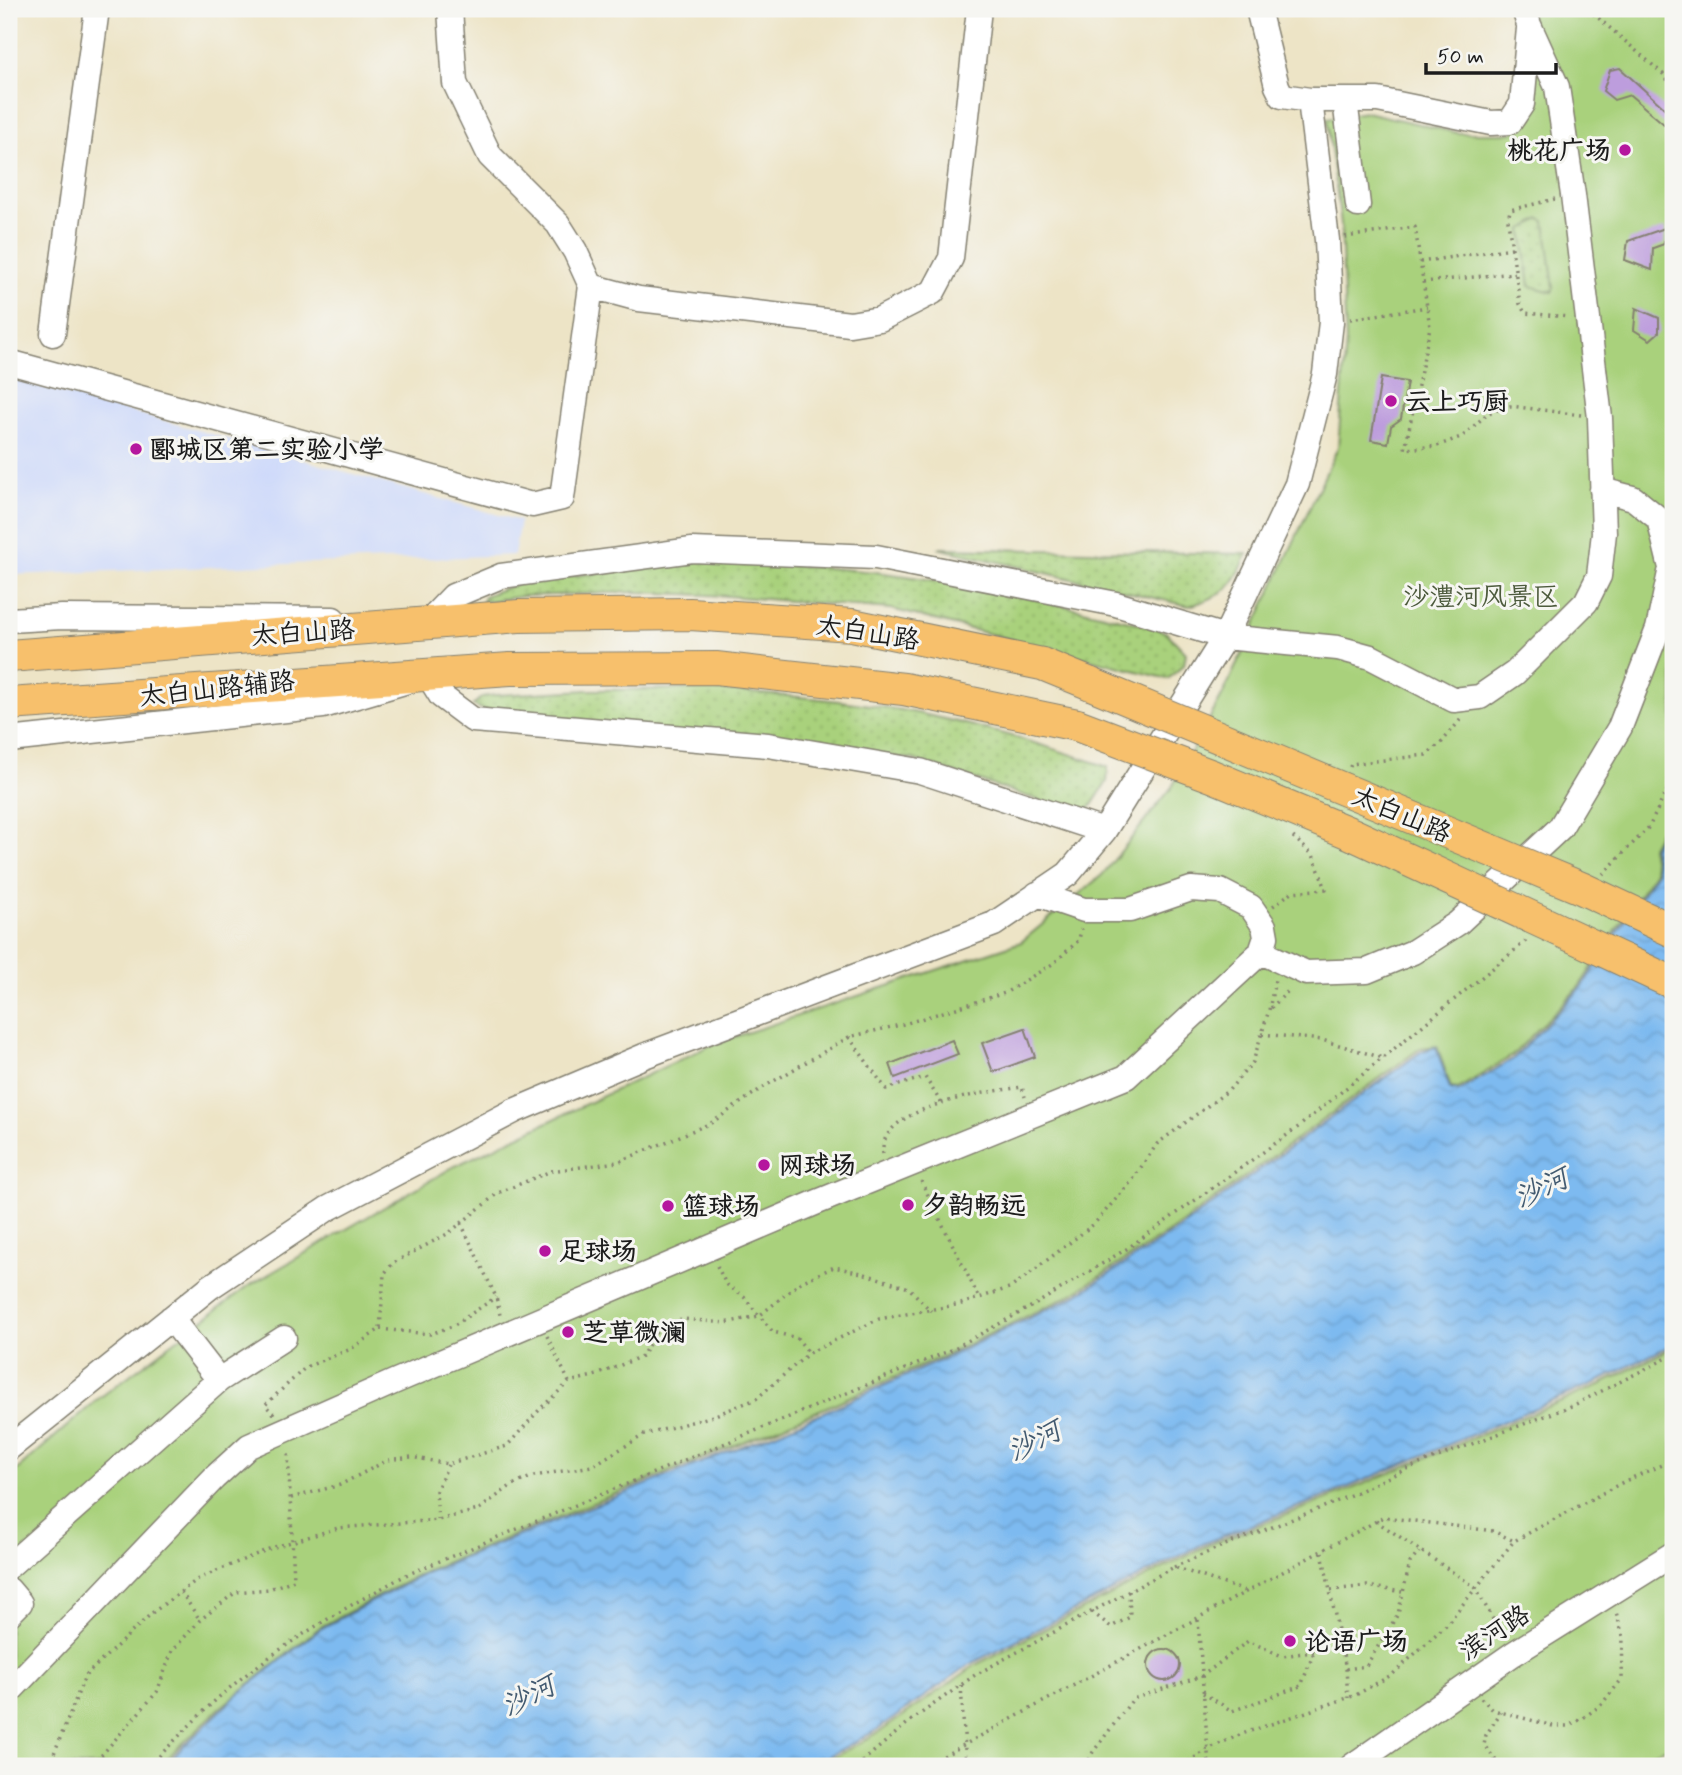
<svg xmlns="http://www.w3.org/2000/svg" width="1682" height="1775" font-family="Mynerve,'LXGW WenKai TC',sans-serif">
<defs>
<pattern id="garden-dots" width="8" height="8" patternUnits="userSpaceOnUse" patternTransform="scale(1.75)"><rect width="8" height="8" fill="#a9d17b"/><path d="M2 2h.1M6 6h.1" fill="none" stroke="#91b36a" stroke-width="1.8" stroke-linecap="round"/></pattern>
<pattern id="water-waves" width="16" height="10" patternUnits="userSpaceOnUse" patternTransform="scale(1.75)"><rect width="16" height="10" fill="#7dbaf0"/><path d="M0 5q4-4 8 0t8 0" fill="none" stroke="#6b9fcd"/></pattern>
</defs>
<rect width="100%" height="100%" fill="#f6f6f2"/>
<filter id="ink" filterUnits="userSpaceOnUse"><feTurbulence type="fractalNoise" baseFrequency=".0143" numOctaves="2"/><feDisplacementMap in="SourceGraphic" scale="14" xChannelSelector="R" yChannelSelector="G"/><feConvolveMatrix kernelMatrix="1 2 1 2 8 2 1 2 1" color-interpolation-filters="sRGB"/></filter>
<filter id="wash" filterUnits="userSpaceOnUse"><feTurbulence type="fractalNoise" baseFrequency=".00686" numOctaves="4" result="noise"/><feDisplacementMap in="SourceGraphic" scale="28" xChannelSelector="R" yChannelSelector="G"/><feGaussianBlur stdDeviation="1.57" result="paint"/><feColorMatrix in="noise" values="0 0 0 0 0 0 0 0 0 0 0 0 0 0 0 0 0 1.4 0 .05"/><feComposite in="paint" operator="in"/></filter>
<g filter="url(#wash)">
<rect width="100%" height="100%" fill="#ede4c6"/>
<path fill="#cfdafa" d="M9,377l511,144 -6,34 -505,20z"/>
<path fill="#a9d17b" stroke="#62764c" stroke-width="2" d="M1530,9h143v796l-22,42 4,24 -76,116 -67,69 -54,33 -7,-1 -14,-42 -16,2 -247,181 -105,67 -125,60 -154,67 -362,147 -108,57 -100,81 -61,58h-150v-289l89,-78 149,-112 208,-121 258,-122 308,-102 81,-67 70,-88 50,-91 116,-249 8,-106 -5,-117 -14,-106 39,-6 92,21h54l20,-16 3,-63z
M1673,1347v398l-55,21h-800l63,-35 96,-67 231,-119 134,-52 262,-110z"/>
<path fill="url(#garden-dots)" stroke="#62764c" stroke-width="2" d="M1540,219l5,2 9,67 -2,4 -22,-6 -8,-56z
M938,548l309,6c-13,34 -23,42 -58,52z
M704,560c57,3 114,6 171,12 94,11 186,32 278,55l14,6 19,20 -2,12 -16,14 -277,-70 -163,-13 -92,-4 -112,4 -42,6 2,-6 38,-14z
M703,689c73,6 147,10 219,25 62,13 126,32 186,53l-1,15 -17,26 -18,3 -160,-52 -422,-46 -17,-8 9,-8 15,-2 91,-5z"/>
<path fill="url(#water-waves)" stroke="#4c6b86" stroke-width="2" d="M1673,808v536l-69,35 -265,112 -134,52 -233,120 -95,67 -66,36h-648l74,-71 83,-66 108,-57 362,-145 147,-65 136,-65 104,-67 245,-179 14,-4 14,42 9,2 54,-32 68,-71 76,-116 -4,-25z"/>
<g id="blocks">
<path fill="#bd9ddd" d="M1620,68l53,48 -1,15 -42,-36 -16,5 -11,-9 7,-21z
M1665,228l-1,16 -11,4 -1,22 -27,-10 3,-19z
M1636,308l23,10v14l-9,8 -16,-10z
M1381,378l26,4 -6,37 -10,7 -3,17 -17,-3z
M1025,1028l10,29 -42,15 -11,-29z
M952,1040l6,14 -63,24 -5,-14z
M1148 1665a16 16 0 1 1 32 0a16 16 0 1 1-32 0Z"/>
</g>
</g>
<g filter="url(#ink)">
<use href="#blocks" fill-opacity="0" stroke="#848071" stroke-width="2"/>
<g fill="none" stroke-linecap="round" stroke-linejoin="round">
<g stroke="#848071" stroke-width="27">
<path id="minor" d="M450,9l5,74 35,73 68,68 17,27 16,35 48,13 211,25 30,-5 53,-27 18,-34 28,-249
M1258,9l19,77 5,10 28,4h68l113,23 19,-1 12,-18 7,-76
M1345,100l13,105
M53,334l44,-325
M9,362l523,143 30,-7 29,-212
M9,620l53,-3 271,2
M418,623h9l26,-27 48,-20 191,-26 184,7 240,47 109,33 113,11 33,9 83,43 26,-3 35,-24 71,-71 13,-26 5,-43 -4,-115 -27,-223 -16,-108 -28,-62 -5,-16
M9,740l314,-34 105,-31 13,21 32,24 295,25 152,26 184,60
M1261,952l45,21 61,-2 46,-19 45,-29 102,-95 60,-101 38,-98 13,-61 -12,-49 -26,-21 -31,-8
M171,1318l48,62
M9,1448l201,-161 117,-78 187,-98 130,-55 350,-132 74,-50 36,-43 121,-194 72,-153 28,-110 6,-52 -4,-82 -17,-140
M9,1566l210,-186 65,-42
M9,1590l11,13 -11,11
M9,1692l205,-214 35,-32 147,-65 419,-178 311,-126 135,-125 5,-15 -2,-11 -13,-19 -31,-16 -29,-2 -61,21h-46l-47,-16
M1352,1766l161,-112 160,-100"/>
</g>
<g stroke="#848071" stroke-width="34">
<path id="major" d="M9,656l510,-40 171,-2 162,11 190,39 49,20
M9,704l501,-35 206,-1 188,21 173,36"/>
</g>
<path stroke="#848071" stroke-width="3.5" stroke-dasharray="2 5" stroke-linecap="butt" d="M1588,9l75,65 10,13
M1555,199l-45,11 -2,11 12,83 5,9 44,4
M1345,237l70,-10 15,100 -25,122 32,-3 26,-10 25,-23 22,-7 71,9
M1420,262l92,-14
M1423,282l92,-9
M1350,319l77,-12
M1668,503l5,-11
M1350,767l1,-3 75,-9 16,-13 19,-23
M1603,874l46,-47 24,-49
M1273,906l19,-14 34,-3 -13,-34 -21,-19
M1271,1008l19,-19
M1262,1034l60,6 61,18
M849,1037l37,52 39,-12 16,26
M883,1154c-6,-48 105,-62 139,-67l3,10
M921,1181l58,117
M461,1223l35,74 4,18
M717,1266l9,18 18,13 29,35 24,6 12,15
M380,1329l50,5 23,-8 43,-29
M547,1336l22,46
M274,1414l-9,-9 41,-38 45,-18 29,-20 4,-55 9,-11 56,-30 49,-40 53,-22 67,-9 93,-39 51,-35 87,-51 55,-13 101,-31 49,-30 25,-23 2,-11
M291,1498l49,-13 48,-25 23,-3 37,7 59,-18 34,-38 28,-26 28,-7 45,-19 15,-25 26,-12 42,4 34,-7 42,-34 33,-15 28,6 47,15 22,23
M438,1520l-2,-29 12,-26
M1376,1521l99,66 28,50
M1322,1552l24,117 2,29
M1174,1567l46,-20 109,-42 75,-35 170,-65 99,-50
M1331,1590l36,-4 35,6
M181,1592l19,28
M1092,1612l19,15 19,-10 -1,-26
M1198,1620l11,146
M1346,1669l20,-3 32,-52 12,-51 9,-11
M961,1685l5,81
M1203,1693l29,18 69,-25 13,-34
M1481,1698l12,12 60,16h15l15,-8 18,-13 21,-26 1,-43 -7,-24
M49,1766l36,-90 67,-63 46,-34 73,-31 67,-20 100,-8 40,-10 34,-25 22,-9 58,-10 52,-31 69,-19 43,-17 53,-46 70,-34 82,-15 51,-17 82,-63 37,-42 26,-38 72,-54 24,-28 16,-52 6,-30
M92,1766l65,-74 15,-41 28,-31 36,-28 33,-3 25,-9 -6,-128
M149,1766c26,-25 50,-52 77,-75 55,-47 117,-82 180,-116l543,-224 87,-47 92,-56 169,-120 229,-187
M857,1766l52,-44 66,-47 199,-108 74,25
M925,1766l459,-249 109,14 21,10
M1086,1766l7,-14 40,-53 69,-23 46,-35 34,15 60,-8
M1183,1766l24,-17 35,-15 114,-39 37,-21 53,-49 68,-84 111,-60 48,-21
M1500,1766l-16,-21 2,-10 15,-23"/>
<use href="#minor" stroke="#fff" stroke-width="24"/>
<use href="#major" stroke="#f7c06c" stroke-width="32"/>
<g stroke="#848071" stroke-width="34" stroke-linecap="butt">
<path id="major-bridge" d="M1091,684l490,204 92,43
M1077,725l135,51 140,58 321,149"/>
</g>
<use href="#major-bridge" stroke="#f7c06c" stroke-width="32"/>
</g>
</g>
<g fill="#b5179e" stroke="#f6f6f2" stroke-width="2.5">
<circle cx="1625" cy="150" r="7"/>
<circle cx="1391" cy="401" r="7"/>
<circle cx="136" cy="449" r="7"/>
<circle cx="764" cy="1165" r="7"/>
<circle cx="908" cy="1205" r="7"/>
<circle cx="668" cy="1206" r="7"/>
<circle cx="545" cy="1251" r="7"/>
<circle cx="568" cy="1332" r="7"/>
<circle cx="1290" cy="1641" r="7"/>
</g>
<g text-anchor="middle" stroke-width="6" stroke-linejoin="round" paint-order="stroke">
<g font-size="26" font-weight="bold" fill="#1c1c1c" stroke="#f6f6f2" text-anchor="start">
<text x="1611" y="159" text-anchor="end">桃花广场</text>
<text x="1405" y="410">云上巧厨</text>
<text x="150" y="458">郾城区第二实验小学</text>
<text x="778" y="1174">网球场</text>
<text x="922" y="1214">夕韵畅远</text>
<text x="682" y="1215">篮球场</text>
<text x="559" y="1260">足球场</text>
<text x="582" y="1341">芝草微澜</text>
<text x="1304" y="1650">论语广场</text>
</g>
<g font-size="26" fill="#4d5b3d" stroke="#f6f6f2">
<text x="1481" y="605">沙澧河风景区</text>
</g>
<g font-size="26" fill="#1c1c1c" stroke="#f6f6f2">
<text transform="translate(303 632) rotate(-4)" y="9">太白山路</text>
<text transform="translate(868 632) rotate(9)" y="9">太白山路</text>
<text transform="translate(217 688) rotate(-6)" y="9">太白山路辅路</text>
<text transform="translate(1402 814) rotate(23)" y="9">太白山路</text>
<text transform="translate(1494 1632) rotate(-33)" y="9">滨河路</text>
</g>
<g font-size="28" font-style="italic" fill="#435b71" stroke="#f6f6f2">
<text transform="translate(1541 1187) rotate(-25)" y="10">沙河</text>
<text transform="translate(1034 1440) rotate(-27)" y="10">沙河</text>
<text transform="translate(528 1695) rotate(-27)" y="10">沙河</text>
</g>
</g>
<rect width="1682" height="1775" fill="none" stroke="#f6f6f2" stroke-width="35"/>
<path d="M1426 63v10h130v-10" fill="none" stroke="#1c1c1c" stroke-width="3.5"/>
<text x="1437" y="63" font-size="21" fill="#1c1c1c" stroke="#f6f6f2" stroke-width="5" paint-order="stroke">50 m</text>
</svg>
